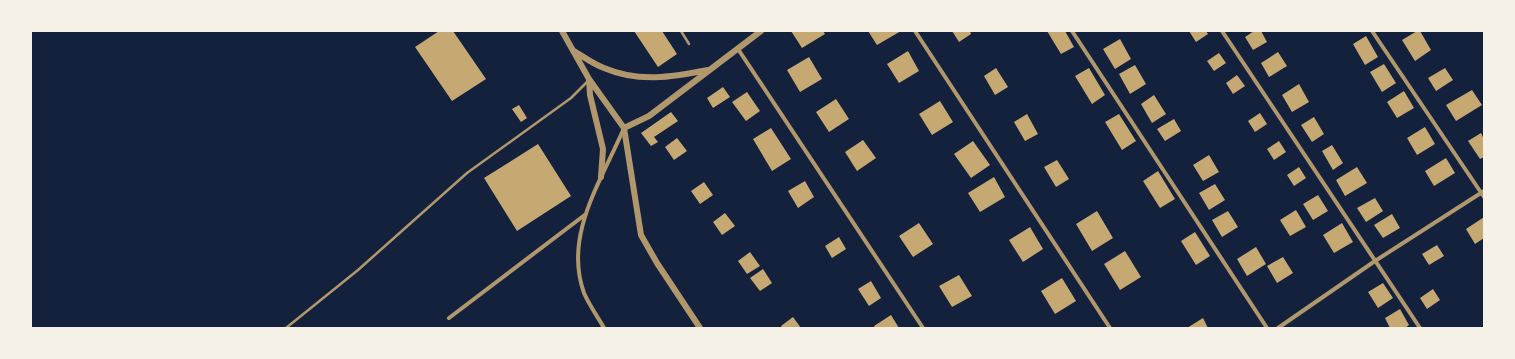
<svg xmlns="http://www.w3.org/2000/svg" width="1515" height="359" font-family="'Crimson Pro',serif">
<rect width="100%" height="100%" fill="#14213d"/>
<path fill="#c6a872" d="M439,31h14l33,48 -34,22 -37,-54z
M634,31h28l15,23 -19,13z
M791,31h32l2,3 -23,14z
M868,31h33l-24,14z
M952,31h18l1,3 -12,8z
M1047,31h18l9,16 -13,7z
M1189,31h17l2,3 -12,8z
M1254,31h7l6,11 -14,8 -8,-13z
M1417,31h3l11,19 -16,11 -13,-21z
M1366,36l12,21 -13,8 -12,-21z
M1120,39l11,20 -16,10 -12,-20z
M908,51l11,20 -20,12 -12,-19z
M1278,52l9,14 -18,11 -8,-14z
M1219,53l7,10 -12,8 -7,-10z
M809,57l13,22 -22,13 -13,-22z
M1384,64l12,19 -14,9 -12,-20z
M1135,65l11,19 -16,10 -11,-20z
M996,68l12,19 -13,8 -11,-19z
M1089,68l16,27 -13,9 -17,-28z
M1445,68l8,12 -17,11 -8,-13z
M1237,75l8,11 -12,8 -7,-11z
M1299,84l10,18 -17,10 -10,-17z
M723,87l7,10 -17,11 -6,-10z
M1472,90l10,15 -26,16 -10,-16z
M1404,91l10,17 -17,10 -10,-16z
M747,92l13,19 -14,10 -14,-19z
M1154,95l12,19 -14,9 -11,-19z
M836,99l13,20 -20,13 -13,-20z
M940,101l13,21 -21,13 -13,-21z
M519,105l8,13 -6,4 -9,-13z
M671,112l7,9 -24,16 4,5 -7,4 -10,-13z
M1260,113l7,11 -12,8 -7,-11z
M1027,114l11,20 -13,7 -11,-19z
M1119,114l17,27 -14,9 -17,-28z
M1314,117l10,17 -12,8 -11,-17z
M1174,119l7,12 -16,10 -8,-12z
M1425,127l10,17 -18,11 -10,-17z
M771,128l20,31 -19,12 -19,-32z
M1481,133l3,6v18l-4,2 -12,-18z
M677,138l10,13 -13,9 -9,-13z
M863,140l13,18 -19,13 -12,-19z
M973,141l17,24 -19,13 -17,-24z
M1279,141l7,11 -12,8 -7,-11z
M538,144l33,52 -54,35 -33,-53z
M1332,145l11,18 -10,7 -11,-19z
M1209,155l10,17 -16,9 -10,-16z
M1446,158l9,15 -21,13 -9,-15z
M1057,160l12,19 -13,8 -12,-20z
M1299,167l7,11 -12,8 -7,-11z
M1357,167l10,16 -22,13 -9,-16z
M1158,171l17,28 -15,9 -17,-27z
M994,177l11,20 -25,15 -12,-19z
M805,181l9,16 -16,11 -10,-17z
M704,182l9,13 -13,9 -9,-13z
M1215,184l10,16 -16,10 -10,-17z
M1318,195l10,16 -15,9 -10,-16z
M1375,198l8,13 -17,11 -9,-14z
M1296,210l10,17 -16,9 -10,-16z
M1097,211l16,27 -21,13 -16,-27z
M1228,211l10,16 -16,10 -10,-17z
M725,213l10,13 -13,9 -9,-13z
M1392,214l8,14 -17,10 -9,-13z
M1484,217v21l-9,6 -9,-15z
M919,223l14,21 -20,13 -14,-21z
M1342,223l11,19 -19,11 -11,-18z
M1030,227l13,22 -20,13 -14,-22z
M1195,232l15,24 -14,9 -15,-24z
M839,237l7,12 -14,9 -7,-12z
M1437,245l7,11 -15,9 -7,-11z
M1256,247l10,17 -19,12 -10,-17z
M1125,251l16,26 -21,13 -16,-26z
M750,252l10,14 -13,8 -9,-13z
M1283,257l10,16 -16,10 -10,-17z
M763,269l9,14 -12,8 -10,-13z
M959,275l13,21 -20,11 -13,-21z
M1062,278l14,23 -21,13 -14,-23z
M871,281l10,17 -12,8 -11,-17z
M1383,283l10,15 -15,10 -10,-16z
M1433,289l7,11 -13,9 -7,-11z
M1400,309l9,16 -4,3h-15l-5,-10z
M891,315l8,13h-24l-1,-2z
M793,317l8,11h-19l-1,-2z
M1203,318l5,10h-21z"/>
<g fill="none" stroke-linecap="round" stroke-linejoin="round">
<path stroke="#b1986c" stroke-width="2.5" d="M681,31l8,13
M286,328l72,-58 109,-97 104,-75 17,-17"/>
<path stroke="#b1986c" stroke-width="4" d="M915,31l195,297
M1072,31l195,297
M1222,31l198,297
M1372,31l112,166
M738,49l185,279
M449,318l137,-104
M604,328c-6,-11 -15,-23 -20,-35 -21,-58 18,-113 40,-165
M1278,328l97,-67 109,-70"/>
<path stroke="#b1986c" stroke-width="6" d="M562,31l27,48 35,49 17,107 16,28 43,65
M574,51c10,6 19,13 30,17 35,15 68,9 104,2
M589,79l1,16 13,54 -2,28
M624,128l25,-12 112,-85"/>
</g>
<rect width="1515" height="359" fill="none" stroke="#f6f1e7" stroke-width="64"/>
</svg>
